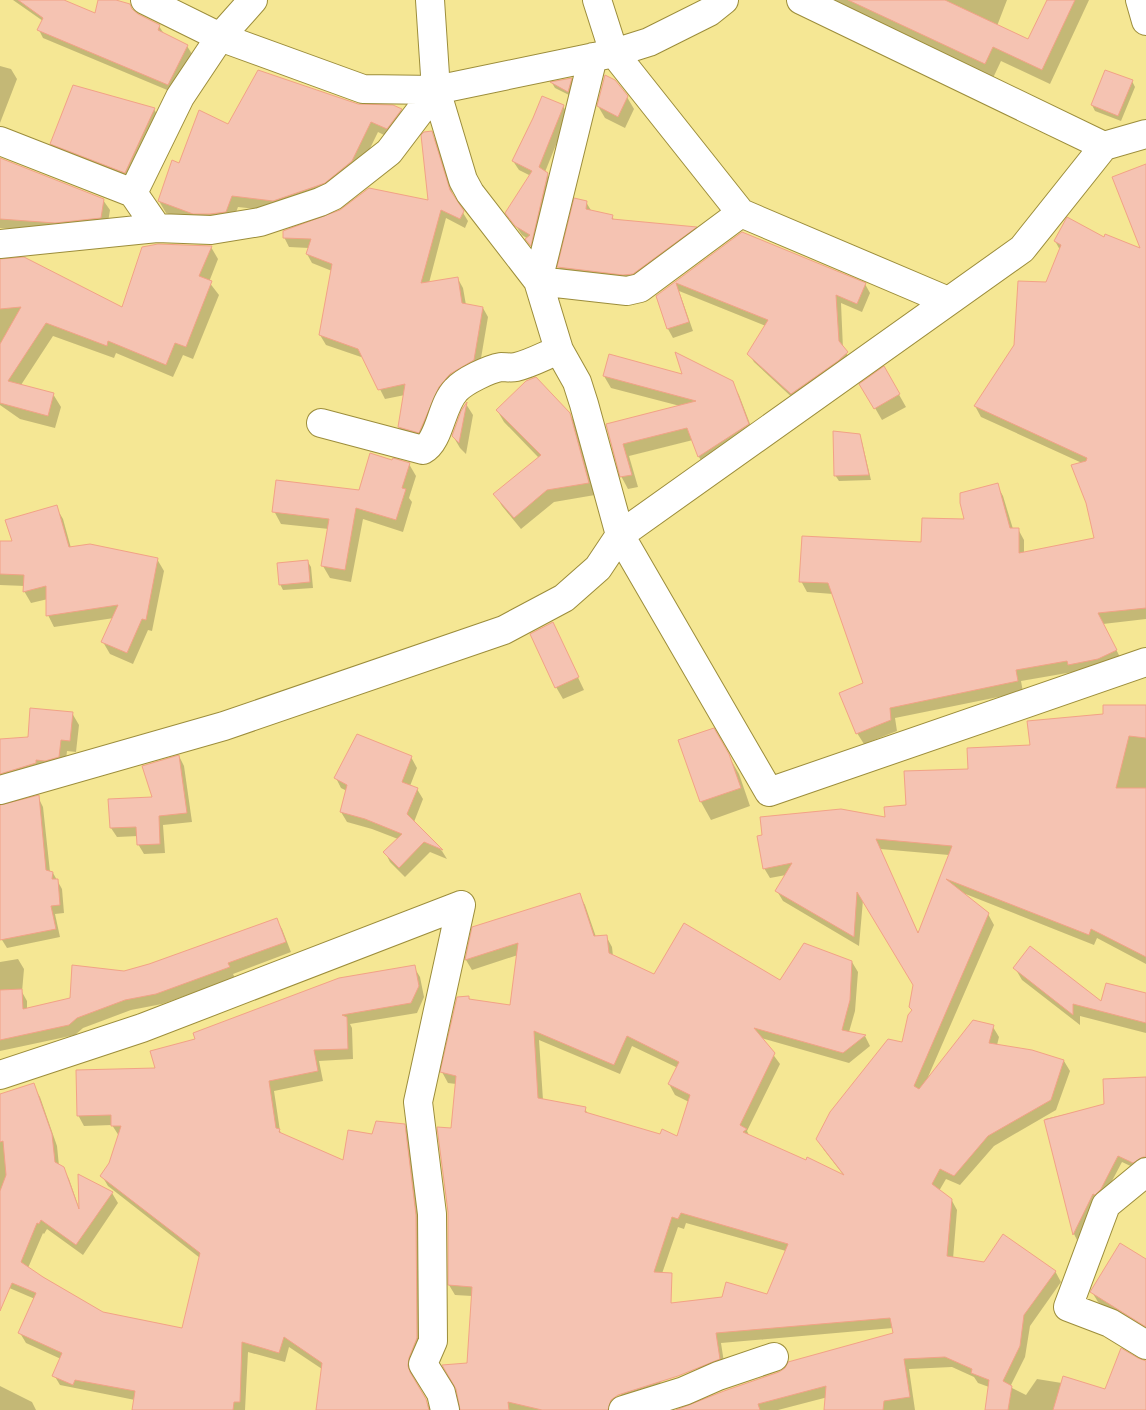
<svg xmlns="http://www.w3.org/2000/svg" width="1146" height="1410" font-family="Ubuntu,sans-serif">
<rect width="100%" height="100%" fill="#f5e794"/>
<path fill="#0003" fill-rule="evenodd" d="M13,0h47l36,15 3,-15h12l48,26 5,8 23,12 5,8 -20,38 -129,-54 -4,-8 4,-9z
M828,0h179l-10,26 32,15 19,-41h41l-39,84 -49,-23 -8,17z
M0,66l11,3 6,10 -17,44z
M571,79l3,6 -3,11 -16,-8 -3,-5z
M1132,81l3,6 -14,34 -26,-10 -3,-6z
M627,97l7,12 -9,19 -20,-10 -7,-12z
M357,105l44,5 7,12 -14,18 -16,-8 -20,41 -77,39 -43,-5 -6,16 -32,2 -34,-12 -7,-12 21,-36 49,-39z
M563,106l5,9 -23,57 8,11 -21,65 -4,-9 -6,-4 -15,-22 24,-37 -12,-6 -6,-9z
M154,109l6,11 -29,63 -74,-29 -6,-10z
M431,133l6,9 17,56 14,23 -3,7 -19,-10 -17,65 29,-4 5,9 3,17 17,3 5,9 -9,53 -55,72 -19,-5 -6,-10 6,-32 -20,4 -21,-41 -38,-13 -6,-10 12,-64 -20,-8 -5,-9 2,-6 -20,-1 -5,-10 146,-35z
M0,159l103,41 7,10 -3,18 -46,5 -61,-5z
M1146,165v454l-43,5 19,37 -47,14 -2,-3 -52,9 2,11 -128,26 2,13 -33,13 -7,-11 8,-49 -32,-90 -26,-2 -6,-11 122,-38 42,-23 32,-35 6,11 10,33h5l6,11v13l72,-14 -14,-76 -101,-46 -6,-11 40,-61 31,-62 14,-33 -5,-9 49,-3 38,12z
M575,200l11,2 6,10 20,4 2,4 82,8 5,10 -62,46 -74,-6 -6,-11z
M742,233l123,51 5,9 -8,19 -21,-9 2,46 9,12 -55,41 -43,-40 -5,-8 17,-28 -87,-35 14,40 -20,7 -5,-9 -11,-33z
M211,247l7,12 -9,23 10,13 -26,64 -10,-4 -10,22 -57,-24 -2,5 -61,-22 -32,49 32,9 8,13 -6,21 -35,-9 -20,-14v-144l123,48z
M884,368l22,39 -24,13 -21,-36z
M604,376h80l48,6 7,13 16,42 -49,32 -7,-12 -6,-17 -64,16 9,31 -10,2 -7,-13 -14,-51 73,-19 -69,-18z
M466,404l7,11 -7,39 -6,-6 -7,-12z
M497,410l72,3 8,13 18,69 -41,7 -33,27 -19,-23 -7,-12 44,-36 -35,-36z
M859,436l3,6 9,38 -32,1 -4,-6z
M393,462l16,2 7,12 -7,22 3,4 -9,30 -40,-13 -12,63 -21,-4 -7,-12 6,-37 -48,-5 -7,-13 86,-19z
M56,507l7,12 8,29 86,11 7,12 -12,60 -4,-1 -15,34 -23,-10 -7,-12 11,-24 -60,9 -6,-12v-16l-17,4 -7,-12 1,-5 -25,-1v-43l13,1z
M308,562l3,5 2,21 -30,2 -3,-6z
M552,623l32,67 -21,9 -7,-12z
M1146,710v254l-49,-26 -3,7 -131,-52 25,21 6,11 -66,152 65,-50 6,10 -2,8 67,16 6,10 -14,39 -62,36 -34,39 -14,-6 -7,12 12,8 6,11 -4,49 102,12 6,11 -31,44 -5,31 -15,30 16,8 11,-16 68,11 32,-31 9,3v48h-160l3,-23 -11,-4 -4,-6 -22,-10 -43,2 6,41h-90l3,-13 -50,13h-68l184,-76 -1,-6 -172,15 4,26 -21,9 -6,-10 -18,-65 88,-8 18,-44 -100,-28 -2,6 -6,-2 -24,70 -14,4 23,92 -36,11 -6,-10 -7,-27 -8,43h-145l7,-46 4,-68 -17,-1 -6,-10 3,-156 4,-45 -8,-1 -6,-11 27,-74 1,2 41,7 7,-52 -46,15 -6,-10 7,-32 106,-34 6,11 11,32 10,-1 6,11 1,9 42,20 125,5 72,-19 6,10 -3,39 -6,21 16,4 5,10 -21,17 -88,-25 19,26 -33,67 3,6 95,40 -21,-27 -6,-11 85,-95 9,-33 3,-26 -52,-85 -4,46 -76,-45 -6,-10 9,-16 -16,3 -6,-10 122,-49 83,-49 62,-24zM880,849l69,6 -30,80zM539,1040l81,34 12,-28 46,22 -9,16 6,11 14,7 -11,35 -17,-1 -73,-22 -3,-5 -42,-9z
M72,713l7,12 -3,27 -9,-1 -2,18 -65,15v-44l29,-2z
M713,729l26,45 11,32 -39,14 -10,-18z
M179,756l5,10 8,56 -29,3 2,28 -21,1 -6,-10v-8l-21,1 -6,-9 43,-30z
M411,757l6,11 -7,18 7,3 6,10 -9,23 28,29 5,8 -17,-7 -25,25 -15,-15 -5,-10 13,-13 -26,-10 -25,-7 -6,-10 6,-21 -6,-3 -5,-10z
M39,799l4,8 7,65 3,1 9,16 2,24 -9,1 5,23 -53,11 -5,-8 -2,-23v-108z
M276,919l6,10 9,23 -58,22 2,4 -73,26 -31,6 -48,18 -8,7 -75,16v-89l18,-3 6,10 -2,23 5,9v8l44,-10 53,-27 25,-7z
M414,967l6,10 4,20 -7,16 -67,11 2,4 1,31 -34,2 4,20 -49,10 6,40 2,4 62,27 29,-27 31,-10 6,11 12,90 1,123 -9,20 -1,8 18,33h-108l-1,-41 -33,-22 -4,15 -37,-10 -3,58h-112l2,-10 -75,-15 -6,-10 7,-16 -35,-16 -6,-10 15,-34 -35,-15v-189l34,-8 6,10 17,49 2,20 4,2 6,11 10,29 33,-15 6,10 -35,52 -36,-26 -3,5 -1,-1 -15,35 74,45 81,16 17,-71 -92,-72 -6,-10 8,-12 9,-28 -7,-11 -28,1 -6,-11 79,-45 40,-30z
M1015,968l87,35 44,-8v38l-66,-17v9l-58,-45z
M1146,1079v85l-9,5 -15,-7 -18,34 -7,3 -20,41 -3,-6 -29,-115 60,-14z
M1146,1260v72l-48,-30 -6,-10z
M0,1386l32,16 4,8h-36z"/>
<path fill="#f5c3b2" stroke="#f2a286" fill-rule="evenodd" d="M18,0h46l31,13 3,-13h18l14,4 2,5 6,5 22,11 -2,5 30,15 -20,40 -131,-55 6,-12z
M848,0h97l83,39 19,-39h28l-33,70 -49,-23 -8,17z
M258,70l100,34 35,1 9,4 -15,20 -16,-7 -19,39 -27,22 -11,4 -41,14 -41,-5 -6,16 -16,2h-17l-35,-13 14,-41 7,3 20,-53 29,14z
M1105,70l28,10 -15,36 -27,-11z
M605,75l10,5 13,16 -10,21 -21,-11z
M572,78l-4,14 -18,-10z
M73,85l82,23 -30,65 -75,-29z
M542,96l22,9 -25,62 9,6 -17,73 -6,-7 5,-4 -15,-9 -10,-13 27,-42 -20,-10 21,-43z
M432,131l18,59 14,21 -4,8 -19,-9 -20,73 37,-6 4,26 21,4 -9,53 -24,14 -11,13 -20,46 -21,-6 7,-43 -27,6 -20,-41 -39,-14 13,-71 -26,-10 5,-15 -28,-1v-7l57,-21 29,-22 59,12 -7,-65 3,-3z
M0,158l104,41 -3,19 -46,5 -55,-4z
M1146,164v444l-48,5 19,37 -19,9 -30,6 -1,-4 -51,9 2,11 -128,27 1,12 -35,14 -17,-41 24,-10 -35,-100 -29,-1 3,-46 119,6 1,-24 42,1 -4,-16v-10l38,-10 12,45h9v25l75,-15 -8,-35 -15,-38 15,-4 1,-3 -113,-52 40,-61 4,-64 28,1 15,-37 -7,-4 13,-24 37,20 1,-3 35,14 -28,-71z
M574,198l13,3 -1,8 27,6 -1,4 85,8 -64,47 -10,1 -66,-8z
M742,232l124,51 -9,21 -21,-9 3,46 9,11 -10,9 -47,33 -44,-40 21,-34 -92,-37 13,39 -22,7 -11,-33z
M158,244l54,2 -13,30 13,5 -26,66 -11,-4 -9,22 -58,-24 -1,5 -61,-23 -38,58 46,12 -6,23 -48,-13v-59l21,-37 -21,2v-50l24,-2 98,50 20,-60z
M675,352l58,29 16,43 -51,33 -11,-29 -64,16 9,31 -12,2 -14,-53 90,-23 -93,-25 6,-22 73,20z
M884,366l16,28 -26,15 -15,-25z
M536,377l34,36 19,70 -42,7 -33,28 -21,-24 48,-39 -45,-45 30,-29z
M467,402l-8,41 -7,-7 9,-25z
M833,431l27,3 9,41 -35,1z
M370,453l22,7 1,-2 17,5 -8,25 4,1 -10,31 -40,-12 -11,62 -24,-4 8,-47 -57,-7 4,-32 83,10z
M57,505l12,42 21,-3 68,14 -12,62 -4,-1 -15,34 -26,-11 17,-37 -72,11v-30l-23,6 1,-17 -24,-1v-33h12l-7,-21z
M308,560l2,22 -31,3 -2,-22z
M553,622l26,55 -24,11 -25,-54z
M1103,705h43v33l-17,-2 -13,52h30v169l-55,-28 -2,6 -143,-56 43,34 -75,173 5,3 54,-69 21,5 -5,18 43,7 32,10 -13,40 -63,36 -34,40 -14,-7 -8,15 20,15 -5,57 37,6 19,-28 53,37 -32,44 -4,31 -17,35 9,5 -4,24h-23l4,-30 -18,-7 1,-4 -27,-12 -41,2 6,38 -26,4 -1,9h-59l2,-24 -68,18 2,6h-84l48,-19 55,-19 6,-4 3,-6 105,-29 -3,-15 -174,15 4,26 -42,17 -60,19 -7,5 -3,10h-66l-34,-8 1,8h-49l-4,-21 -14,-24 25,-2 5,-76 -24,-2v-73l-11,-85 14,1 5,-52 -16,-4 17,-75 12,-1v3l41,6 8,-62 -53,17 7,-33 108,-34 14,43 13,-1 2,18 45,21 30,-51 96,57 24,-37 48,18 -2,39 -8,30 24,5 -23,18 -89,-25 21,25 -35,72 7,4 -4,3 63,28 1,-3 37,18 -28,-36 14,-27 58,-73 14,3 6,-27 4,-5 -3,-3 4,-22 -56,-93 -3,45 -79,-46 17,-28 -29,6 -6,-33 5,-1 -2,-18 81,-8 44,8 -1,-10 22,-2 -2,-34 64,-2 -1,-21 63,-3 -3,-24 76,-7zM876,839l76,7 -34,87zM534,1031l80,34 13,-29 52,26 -11,22 22,11 -13,41 -15,-7 -2,5 -75,-22 1,-5 -48,-9zM681,1213l107,31 -21,50 -41,-12 -4,15 -51,6 1,-30 -18,-1 18,-55 6,2z
M30,708l43,4 -3,29 -9,-1 -2,17 -14,4 -9,-1v3l-36,11v-35l28,-2z
M714,728l15,26 12,34 -41,14 -22,-62z
M357,734l55,22 -10,26 16,6 -11,26 36,36 -19,-8 -25,26 -16,-16 19,-18 -37,-15 -25,-7 7,-27 -13,-7z
M179,755l8,58 -28,3 1,28 -23,1 -1,-18 -26,1 -2,-29 44,-2 -10,-31z
M39,795l7,75 7,2 -1,7h6l2,26 -9,1 5,23 -56,11v-135z
M277,918l9,24 -58,21 2,4 -74,27 -31,6 -48,18 -8,7 -69,15v-50l22,-1 1,20 47,-11 2,-33 52,6 25,-7z
M1030,946l71,55 5,-18 40,10v30l-73,-19v11l-60,-47z
M415,965l4,21 -8,17 -69,12 5,2 1,32 -34,1 4,21 -49,10 7,47 4,1 -1,3 64,28 5,-30 24,4 4,-13 29,3 11,91 1,123 -8,20 -1,8 2,6 16,27 3,11h-113l6,-47 -38,-26 -5,16 -37,-11 -2,60h-6l-1,8h-101l3,-19 -60,-11 -2,5 -21,-9 10,-23 -44,-20 18,-40 -24,-10 -12,28v-120l6,-16 -3,-34 -3,1v-48l34,-11 18,51 3,28 9,5 15,42 -1,-35 35,18 -37,53 -35,-25 -2,4 -2,-1 -16,39 22,15 60,35 79,16 18,-75 -100,-77 9,-13 12,-37h-10v-11l-34,1 -1,-46 79,-2 -5,-17 45,-12 -2,-6 146,-55z
M1146,1077v80h-3l-10,6 -15,-7 -17,33 -6,6 -2,-1 -20,41 -29,-115 60,-16 -1,-25z
M1120,1243l26,16v68l-56,-35z
M1121,1348l17,10 8,3v49h-93l10,-34 42,13z"/>
<g fill="none" stroke-linecap="round" stroke-linejoin="round">
<g stroke="#9c8d3b" stroke-width="30">
<path id="minor" d="M145,0l75,37 143,52 73,1 178,-37 35,-11 60,-30 15,-12
M430,0l6,90 27,90 7,13 68,88 21,69 18,32 7,22 36,131 149,257 377,-130
M597,0l17,53 127,160 207,88
M801,0l303,146
M1140,0l6,21
M0,141l133,52 24,35
M133,193l47,-96 40,-60 33,-37
M0,244l157,-16 54,2 49,-8 60,-20 13,-6 56,-44 47,-62
M538,281l55,-224
M538,281l89,10 13,-3 101,-75
M321,423l102,27c17,-9 18,-45 33,-60 8,-9 33,-21 45,-23 5,0 10,1 15,0 14,-3 30,-12 43,-17
M0,790l224,-64 280,-96 60,-32 34,-30 22,-33 402,-286 82,-103 42,-12
M0,1075l142,-47 319,-123
M1146,1172l-40,33 -38,102 42,16 36,22
M445,1410l-4,-17 -18,-29 10,-23 -1,-127 -14,-112 43,-197
M623,1410l61,-19 34,-15 56,-19"/>
</g>
<use href="#minor" stroke="#fff" stroke-width="28"/>
</g>
</svg>
